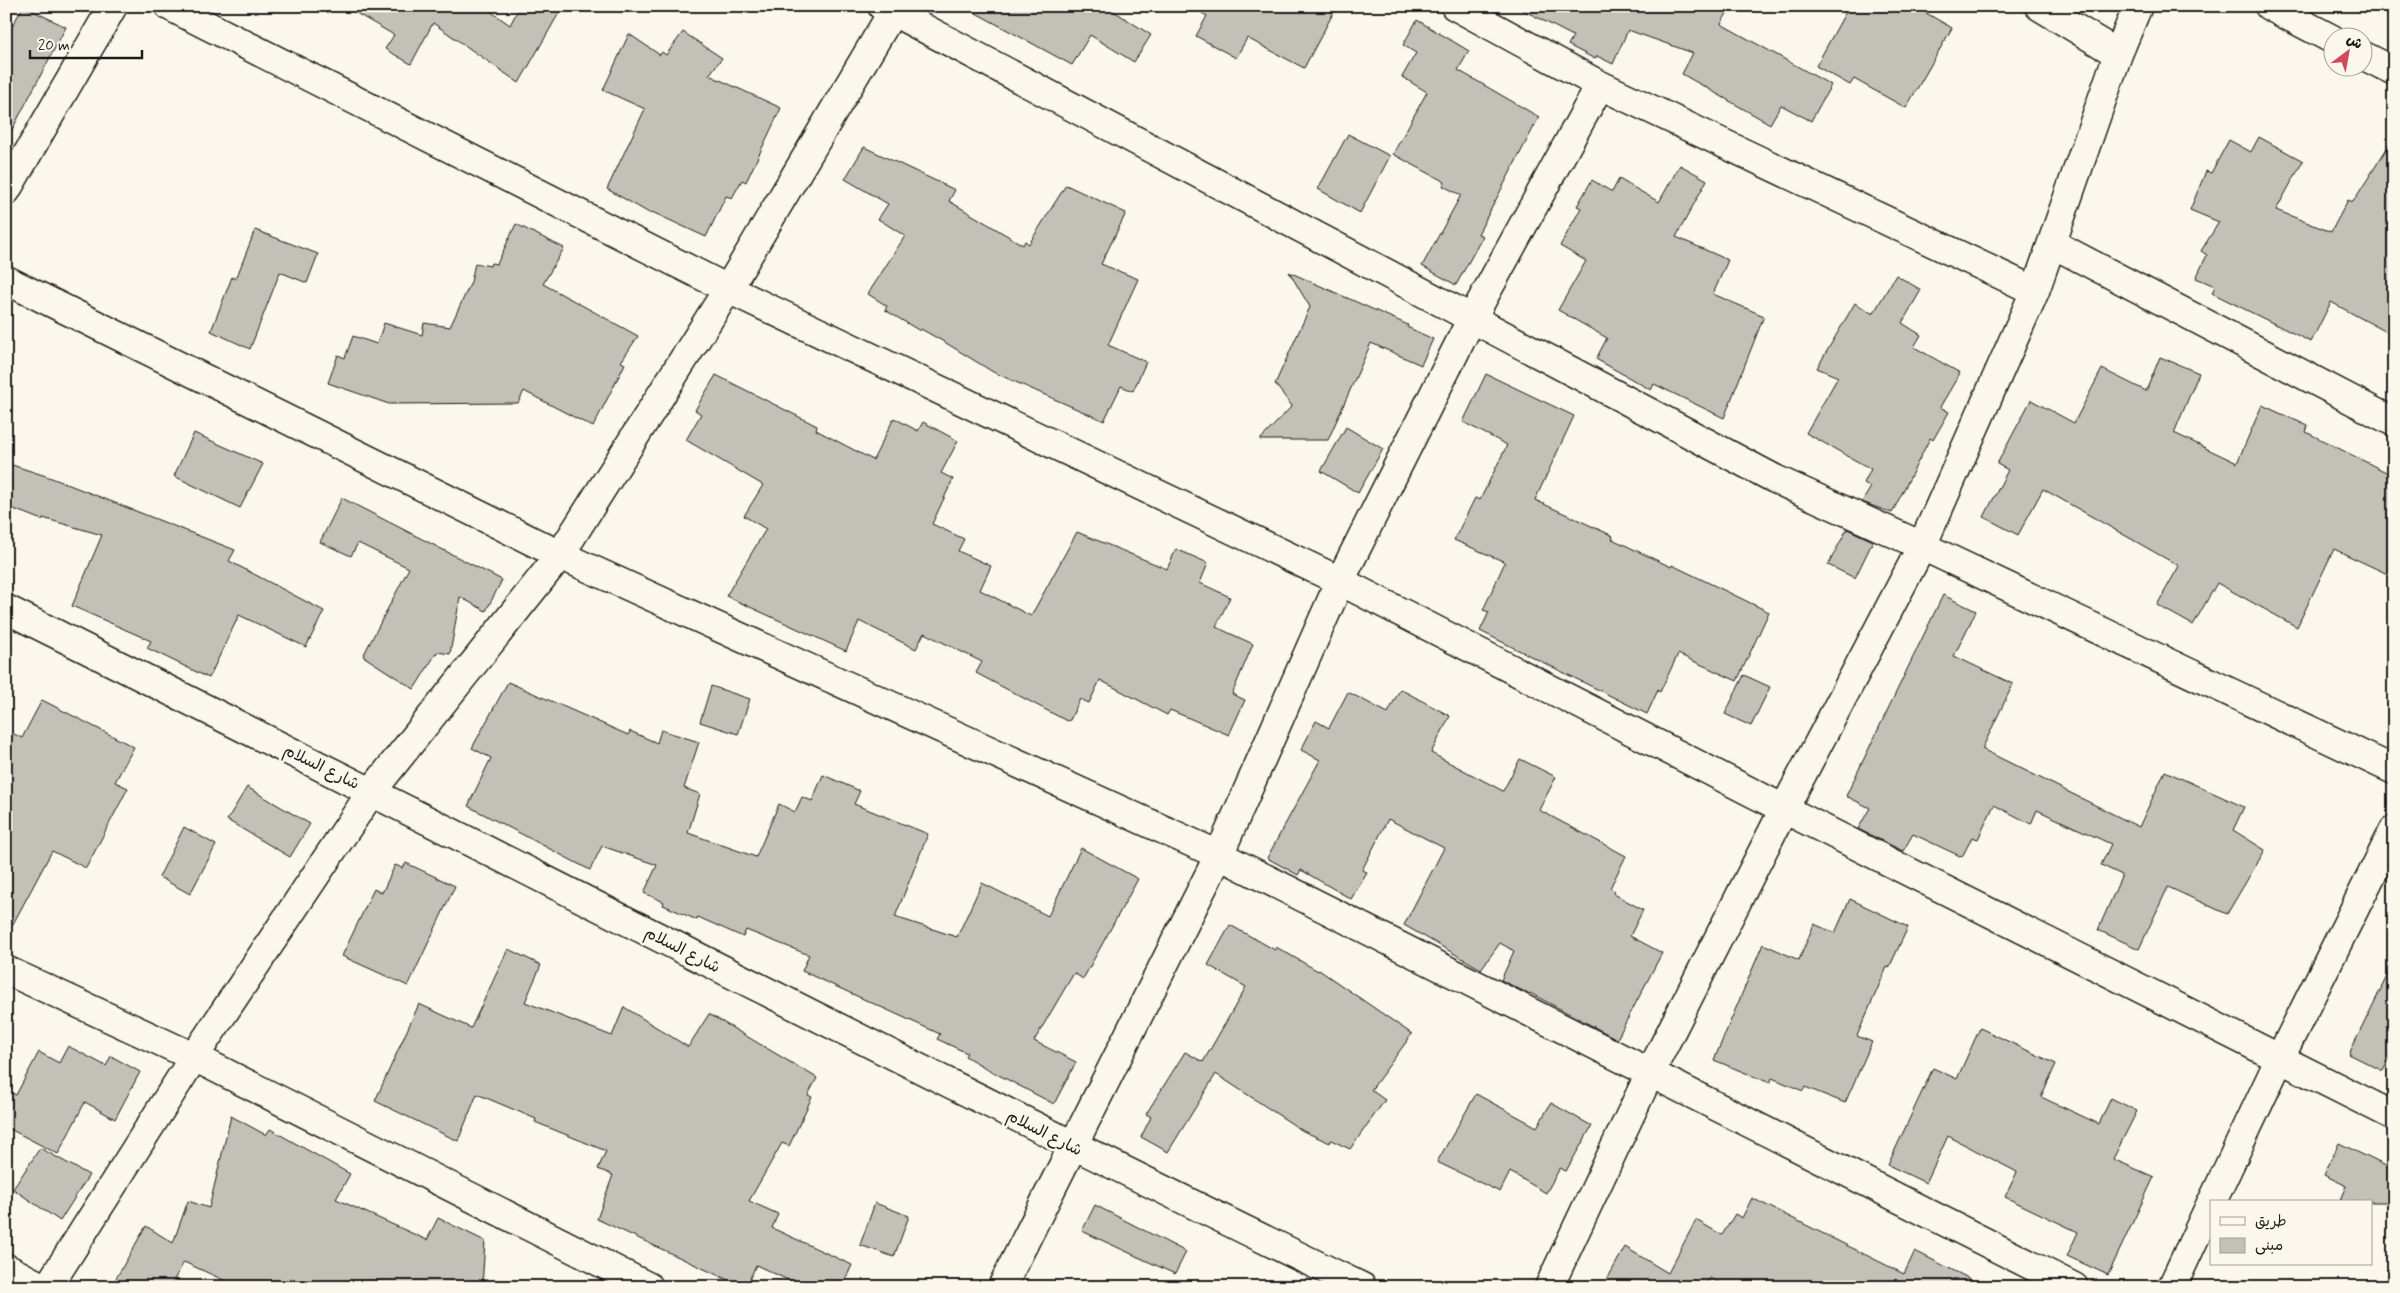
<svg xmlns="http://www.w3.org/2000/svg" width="2400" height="1293" font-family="Mynerve,'Playpen Sans Arabic',sans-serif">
<rect width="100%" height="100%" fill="#fbf7ec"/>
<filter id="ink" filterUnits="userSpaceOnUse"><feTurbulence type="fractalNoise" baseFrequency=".02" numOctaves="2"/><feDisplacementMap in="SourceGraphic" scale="10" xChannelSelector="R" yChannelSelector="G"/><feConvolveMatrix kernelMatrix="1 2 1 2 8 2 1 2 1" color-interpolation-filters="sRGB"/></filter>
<g filter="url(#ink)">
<path fill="#c3c0b8" stroke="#1c1c1c" d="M23,6l43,21 -60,114v-103z
M344,6h139l27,19 10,-19h43l-44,77 -86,-60 -22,41 -26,-15 9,-14z
M963,6h143l45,29 -17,27 -44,-27 -18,30z
M1189,6h148l-33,62 -57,-30 -11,20 -40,-22 11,-20z
M1515,6h216l-10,18 110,61 -20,36 -30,-16 -11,19 -88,-50 11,-21 -65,-23 -15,34 -16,-8 -2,3 -27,-14 5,-9z
M1849,6h65l38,22 -46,80 -52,-29 -4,6 -34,-19z
M1417,20l52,31 -11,19 81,47 -61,117 5,2 -27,49 -34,-19 39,-71 -18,-9 2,-4 -52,-28 34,-62 -25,-15 14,-24 -13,-8z
M683,32l39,26 -13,17 72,33 -35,74 -4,-2 -10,18 -6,-2 -20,41 -54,-25 -1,2 -44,-25 38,-80 -42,-19 26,-56 31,21 2,-3 4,3z
M1348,134l42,22 -30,57 -42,-24z
M2259,137l44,24 -27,49 55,22 17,-32 5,2 41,-65v199l-63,-34 -20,40 -99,-49 3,-7 -19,-8 11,-23 -6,-4 18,-29 -29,-12 16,-39 5,2 18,-33 22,12z
M864,147l91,43 -6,11 74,44 2,-4 4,3 37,-59 60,28 -25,51 37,15 -30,66 38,17 -13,29 -12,-5 -17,35 -111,-49 -47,-29 -25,-14 -1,2 -35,-21 2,-4 -19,-12 37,-58 -27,-17 10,-15 -43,-25z
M1680,165l27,15 -31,57 52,23 -15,34 51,22 -40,102 -70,-34 -3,6 -55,-31 11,-21 -49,-28 28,-49 -26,-15 21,-38 -4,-2 15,-26 20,12 7,-13 40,23z
M516,224l48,24 -21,36 95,52 -17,26 4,2 -32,63 -69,-36 -6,12 -129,1 -61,-21 10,-28 7,3 8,-22 24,8 7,-21 38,12 2,-12 26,4 21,-45 4,-19 15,3 1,-3 6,1z
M255,230l63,24 -11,29 -27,-11 -30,77 -39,-18 21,-54 4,2z
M1289,272l119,53 -1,2 26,12 -12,26 -50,-22 -43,97h-68l32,-34 -17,-22 35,-77z
M1896,275l25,15 -19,33 19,12 -7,12 46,26 -20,34 9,5 -16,28 -3,-2 -38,75 -30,-11 9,-15 -7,-4 7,-14 -65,-36 32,-56 -21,-9 38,-65 18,11z
M2160,357l39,16 -25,60 63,30 25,-58 46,21 -2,6 88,44v101l-60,-28 -37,78 -80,-44 -24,42 -36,-20 22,-39 -136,-77 -25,46 -34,-18 24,-47 -11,-6 34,-64 43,23 28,-54 44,22z
M1486,374l88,42 -39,84 78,36 -1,3 59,28 1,-2 97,47 -32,69 -59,-27 -18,38 -2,-2 -11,24 -167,-83 9,-19 -6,-2 22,-48 -51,-22 21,-42 5,2 27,-55 -44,-23z
M716,375l101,51 -1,4 57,30 21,-42 24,13 5,-9 35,19 -17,32 12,6 -21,45 32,15 -6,12 33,15 -11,24 51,26 46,-84 90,37 9,-20 32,14 -8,20 30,14 -14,30 37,17 -21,50 13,6 -16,35 -59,-25 -3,5 -67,-35 -11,23 -9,-4 -10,21 -3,1 -91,-48 6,-11 -58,-29 -8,16 -57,-28 -13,30 -120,-55 40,-67 -22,-13 19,-31 -77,-45 15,-26 -6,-4z
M1346,427l37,22 -25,44 -37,-22z
M194,433l69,31 -23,44 -66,-32z
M6,463l43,14 186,73 -6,11 95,50 -18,36 -67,-32 -30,63 -62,-30 4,-7 -79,-35 30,-71 -59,-17 -1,2 -36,-14z
M342,498l160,82 -16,31 -26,-14 -10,57 -13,-2 -23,37 -51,-33 46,-88 -51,-25 -7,13 -31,-14z
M1847,529l26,12 -18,37 -27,-13z
M1943,595l33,16 -22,45 59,28 -31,65 157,78 26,-56 79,36 -11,23 32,20 -38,64 -59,-27 -29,62 -41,-19 24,-55 -21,-10 10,-21 -74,-34 -6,14 -37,-19 -16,34 -6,-2 -10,20 -49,-23 -10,17 -45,-22 12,-21 -24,-12z
M1744,675l26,12 -19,39 -26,-12z
M508,682l120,53 2,-4 27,12 4,-13 38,12 -15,46 16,6 -12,39 68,24 23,-53 16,8 7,-15 10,4 11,-26 37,16 -6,13 74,30 -33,83 62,20 25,-54 66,33 33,-68 57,31 -55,100 -9,-6 -40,68 42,21 -22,42 -63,-33 -26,-15 2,-3 -30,-14 3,-5 -138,-63 7,-16 -63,-25 -3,7 -45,-20 -1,3 -34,-15 1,-3 -20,-9 13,-28 -55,-19 -12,24 -122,-64 23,-48 -19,-10z
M711,686l39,13 -12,35 -38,-12z
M1400,689l50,27 -19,37 72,38 17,-32 36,18 -17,33 87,46 -16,32 5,3 -1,3 29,16 -13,26 32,17 -45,86 -87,-46 -1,1 -28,-14 13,-29 -14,-8 -19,26 -77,-44 40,-77 -56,-29 -26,51 5,2 -16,27 -50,-29 -3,5 -31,-17 53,-98 -19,-10 15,-29 13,7 19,-36 40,21z
M42,700l92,47 -19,35 13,6 -42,80 -34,-17 -46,86v-207l16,8z
M247,787l63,37 -20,33 -63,-37z
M184,827l32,18 -26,49 -31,-17z
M406,863l49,23 -47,100 -66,-30 32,-67 8,4 13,-28 8,3z
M1850,899l58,28 -19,41 -2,-1 -30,69 15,6 -27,61 -40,-16 -2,4 -31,-13 -2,5 -56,-23 49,-116 36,16 15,-36 21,9z
M1230,925l45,25 1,-3 42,24 1,-1 93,64 -41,56 14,10 -35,49 -19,-9 -1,3 -27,-12 -87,-57 -48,78 -27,-15 10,-20 -5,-3 39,-62 18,10 43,-75 -38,-22z
M508,949l33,16 -16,37 87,34 12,-29 64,40 21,-33 108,64 -9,17 4,2 -23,49 -7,-3 -33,58 29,13 -6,14 80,37 -10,22h-39l-47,-22 -10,22h-3l-146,-68 16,-44 -15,-6 8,-18 -71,-29 1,-3 -59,-25 -19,47 -83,-40 44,-97 52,24z
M2394,962v88l-11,21 -34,-17z
M1980,1028l76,36 -15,33 58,27 12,-26 26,13 -24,48 41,18 -46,98 -41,-19 11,-24 -73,-35 12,-25 -69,-36 -22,47 -38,-18 45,-97 24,11z
M68,1046l38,20 5,-10 29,16 -25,47 -30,-17 -27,52 -52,-27v-37l10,5 23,-43 20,11z
M1476,1094l61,33 14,-24 41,23 -26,45 -6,-3 -14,25 -36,-21 -10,20 -63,-30z
M231,1116l35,19 4,-6 80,45 -14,25 91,41 11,-22 47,23 -3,46h-243l-55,-25 -14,25h-59l35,-61 27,17 15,-42 21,7z
M2339,1143l55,27v32h-54l7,-16 -23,-11z
M40,1148l49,27 -29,46 -47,-32z
M1752,1198l152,76 11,-23 71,36h-259l-17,-9 -5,9h-102l22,-40 43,26 28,-53 26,15 13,-21 7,4z
M875,1203l34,13 -15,41 -34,-12z
M1095,1205l91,47 -11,22 -93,-43z"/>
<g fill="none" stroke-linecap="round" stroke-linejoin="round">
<g stroke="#1c1c1c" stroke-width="31">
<path id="minor" d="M169,6l559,283 612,292 444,228 610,307
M882,6l893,473 147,67 472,224
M1455,6l145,79 435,206
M2039,6l79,48
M2269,6l63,33
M2362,55l32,16
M6,191l107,-185
M2053,244l341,178
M6,280l554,275 659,300 855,432
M6,609c453,225 901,457 1356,678
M6,970l188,87 455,230
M6,1268l36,19
M48,1287l146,-230 178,-266 188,-236 168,-266 168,-283
M1002,1287l217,-432 121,-274 131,-261 129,-235
M1549,1287l101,-214 134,-264 138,-263 113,-255 83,-237 20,-48"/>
</g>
<g stroke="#1c1c1c" stroke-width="31">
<path id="tertiary" d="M2212,1202l68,-144 114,-228
M2172,1287l39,-84"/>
</g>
<use href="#minor" stroke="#fbf7ec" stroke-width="28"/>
<use href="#tertiary" stroke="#fbf7ec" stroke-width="28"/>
</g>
</g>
<g text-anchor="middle" stroke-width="5" stroke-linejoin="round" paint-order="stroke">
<g font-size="16" fill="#1c1c1c" stroke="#fbf7ec">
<text transform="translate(322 766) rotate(26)" y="6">شارع السلام</text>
<text transform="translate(683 949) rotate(27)" y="6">شارع السلام</text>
<text transform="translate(1045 1132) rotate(27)" y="6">شارع السلام</text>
</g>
</g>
<rect width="2400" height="1293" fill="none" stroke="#fbf7ec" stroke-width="25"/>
<rect x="12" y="12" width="2375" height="1268" fill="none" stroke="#1c1c1c" stroke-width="2" filter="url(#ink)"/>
<rect x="2210" y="1200" width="162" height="65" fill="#fbf7ec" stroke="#a29f99"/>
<rect x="2220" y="1217" width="25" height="8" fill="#fbf7ec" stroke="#a29f99"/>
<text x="2255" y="1226" font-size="15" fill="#1c1c1c">طريق</text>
<rect x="2220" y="1238" width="25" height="15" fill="#c3c0b8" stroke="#a29f99"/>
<text x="2255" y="1250" font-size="15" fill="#1c1c1c">مبنى</text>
<g transform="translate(2348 52) rotate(32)"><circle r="24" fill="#fbf7ec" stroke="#a29f99"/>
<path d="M0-4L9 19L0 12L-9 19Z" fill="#d1495b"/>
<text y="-8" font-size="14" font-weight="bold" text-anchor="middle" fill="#1c1c1c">ش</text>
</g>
<path d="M30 50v8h112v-8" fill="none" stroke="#1c1c1c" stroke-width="2.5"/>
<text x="38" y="50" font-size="15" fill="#1c1c1c" stroke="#fbf7ec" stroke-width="4" paint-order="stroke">20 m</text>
</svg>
